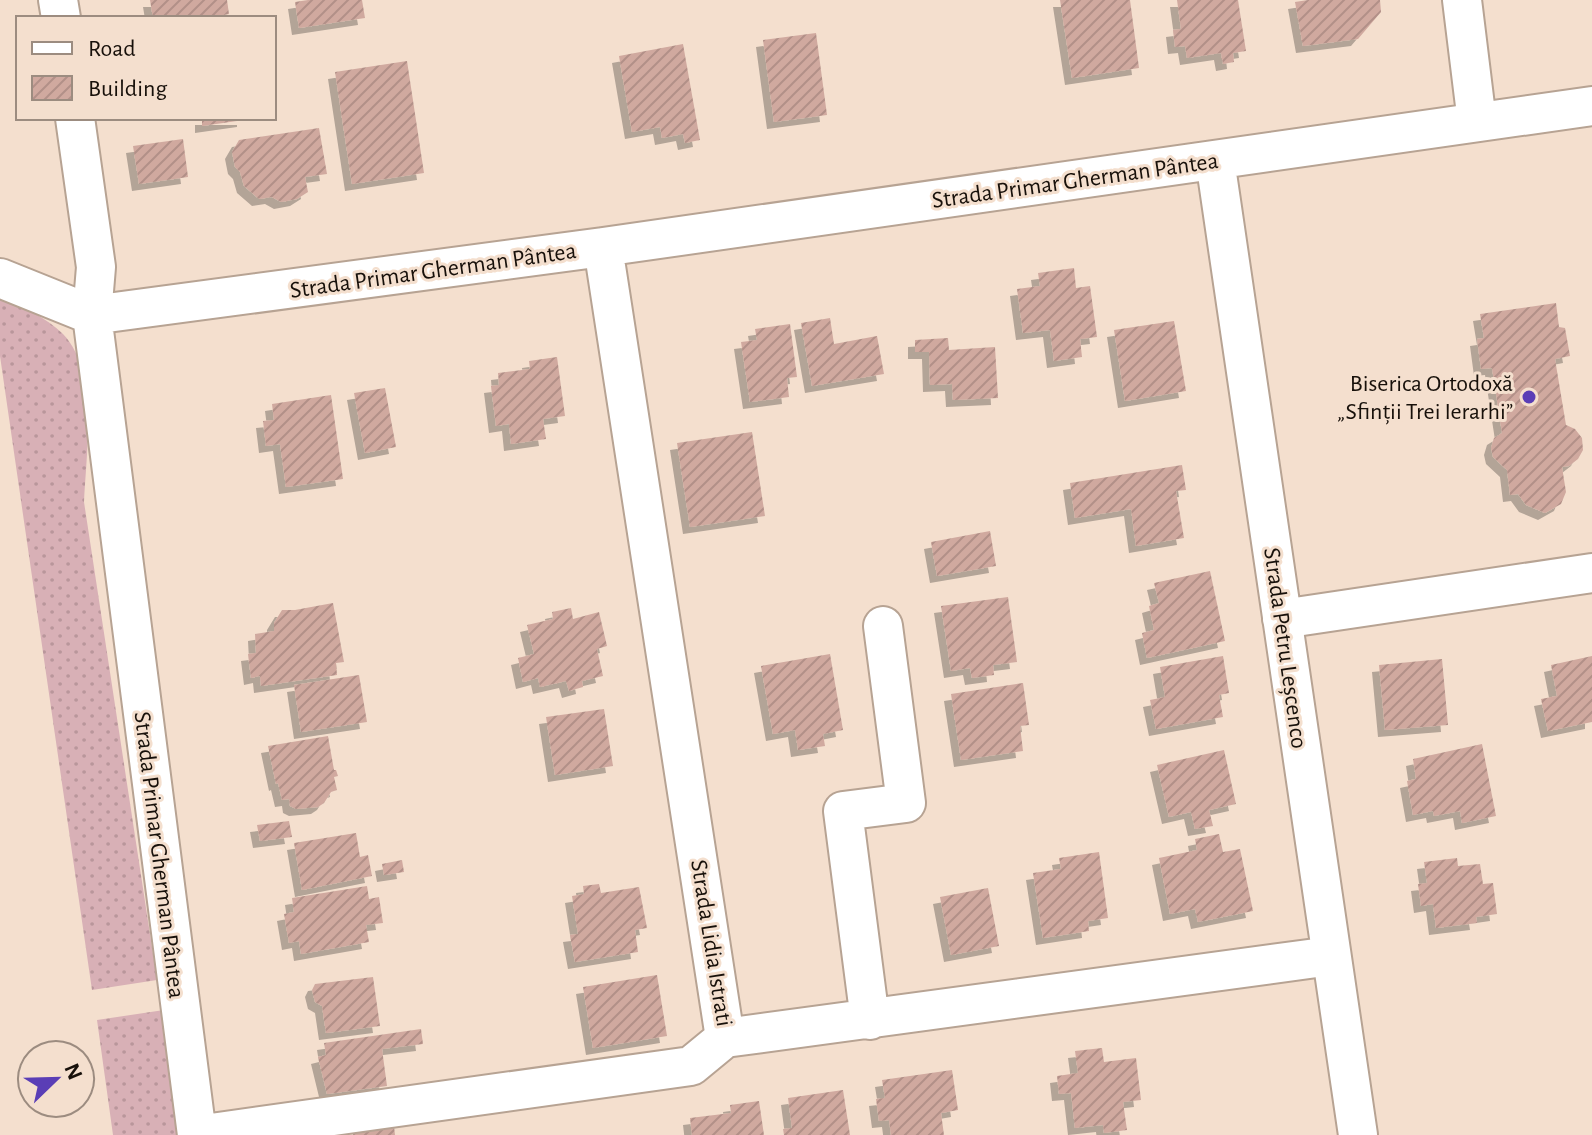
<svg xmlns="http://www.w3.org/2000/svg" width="1592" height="1135" font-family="'Alegreya Sans',sans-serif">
<defs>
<pattern id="grass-dots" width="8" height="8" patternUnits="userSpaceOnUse" patternTransform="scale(2)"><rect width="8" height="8" fill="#d8b0b6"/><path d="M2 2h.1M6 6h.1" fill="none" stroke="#b9969b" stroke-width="1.8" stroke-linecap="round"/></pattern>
<pattern id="building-hatch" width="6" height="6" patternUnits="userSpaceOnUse" patternTransform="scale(2)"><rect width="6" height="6" fill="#d0a99f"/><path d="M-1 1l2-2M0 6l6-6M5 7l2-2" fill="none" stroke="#b29088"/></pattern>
<filter id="shadow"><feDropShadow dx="-7" dy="7" stdDeviation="0" flood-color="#0004"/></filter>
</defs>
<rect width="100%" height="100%" fill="#f4dfce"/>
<path fill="url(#grass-dots)" d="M0,296c22,11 46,21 63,38 36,37 23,121 21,168l73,478 -65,10 -92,-634z
M164,1010l19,125h-70l-16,-115z"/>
<path fill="url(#building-hatch)" filter="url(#shadow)" d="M150,0h77l2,14 -20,4h-56z
M308,0h54l3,18 -66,10 -4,-26z
M1060,0h70l9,68 -67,10z
M1177,0h61l8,51 -13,2 1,9 -11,2 -2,-11 -34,5 -2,-12 -10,1 -2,-17 8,-1z
M1308,0h72l1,12 -23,27 -55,7 -8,-44z
M816,33l11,82 -53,7 -11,-82z
M683,44l17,96 -15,3 -2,-9 -21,4 -2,-11 -28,5 -13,-76z
M407,61l17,112 -72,11 -17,-112z
M202,118h42v2l-42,6z
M319,128l8,46 -22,3 3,15 -11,7 -16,3 -9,-5 -13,2 -15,-13 -4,-14 -5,-5 -3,-15 7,-12z
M183,139l5,38 -49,7 -6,-38z
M1074,268l2,20 14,-2 7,51 -17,2 2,18 -28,4 -4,-31 -27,3 -6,-44 23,-3 -2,-13z
M1556,303l3,24 6,1 5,28 -15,3 11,66 9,4 7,9 1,12 -5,9 -9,7 -7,1 4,25 -5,12 -16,9 -19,-8 -8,-11 -8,1 -3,-25 -14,-13 -2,-9 3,-10 8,-5 -10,-65 -11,1 -4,-30 7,-1 -4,-24z
M830,318l4,26 43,-8 7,38 -72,12 -11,-63z
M1174,321l12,70 -61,10 -11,-71z
M790,324l7,53 -10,1 2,19 -39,5 -9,-60 16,-2 -2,-11z
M948,338l1,12 46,-3 3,51 -45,2 -1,-16 -22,1 -1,-33h-14v-12z
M557,357l8,59 -22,3 3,20 -35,5 -2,-20 -13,2 -5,-40 8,-1 -1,-12 32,-4 -1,-8z
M385,388l11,59 -31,6 -11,-60z
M331,395l12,84 -57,8 -6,-43 -14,2 -3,-25 11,-1 -2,-16z
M752,432l13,84 -75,11 -13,-84z
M1182,465l4,25 -10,1 8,47 -48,8 -5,-37 -56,9 -5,-35z
M990,531l6,35 -59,10 -6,-34z
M1210,571l15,70 -78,17 -5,-25 12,-3 -5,-24 10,-3 -5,-20z
M1008,597l9,65 -24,3 1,10 -22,3 -2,-10 -19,3 -10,-65z
M333,603l11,59 -8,1 1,12 -76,11 -1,-10 -9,2 -3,-24 8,-1 -1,-19 19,-3v-8l8,-13h13z
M571,608l2,11 26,-7 8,34 -10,3 6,27 -21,5 1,6 -14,4 -3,-10 -26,6 -2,-9 -15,4 -5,-24 16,-4 -7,-29 26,-6 -1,-7z
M830,654l13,76 -20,4 2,12 -27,4 -3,-20 -22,4 -12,-68z
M1223,656l6,37 -10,2 4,22 -67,12 -6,-29 15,-3 -5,-30z
M1592,656v66l-44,9 -7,-32 16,-3 -6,-31z
M1442,659l6,66 -63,5 -6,-65z
M359,675l8,47 -66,10 -7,-47z
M1023,683l6,42 -9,1 3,25 -62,9 -10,-66z
M604,709l9,57 -58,9 -9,-58z
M328,736l6,34h2l2,6 -4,1 3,13 -6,2 -7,11 -6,4 -22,2 -6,-3 -1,-7 -7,1 -4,-17 -2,1 -8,-38z
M1482,744l14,72 -34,7 -2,-12 -26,5 -1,-5 -20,4 -6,-34 9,-2 -3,-20z
M1224,750l12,54 -27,6 4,16 -18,3 -4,-17 -22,5 -12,-52z
M289,821l3,16 -32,4 -3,-16z
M356,833l4,24 8,-2 4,21 -70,14 -8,-47z
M1219,834l4,18 17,-3 13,62 -55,11 -3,-13 -25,5 -11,-56 38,-8 -2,-11z
M1099,852l9,66 -20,3 1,10 -46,7 -10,-65 28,-4 -2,-11z
M1457,858l1,8 22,-2 3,20 10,-1 4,31 -21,3 1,6 -41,5 -3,-24 -12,2 -3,-22 9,-1 -3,-21z
M402,860l2,12 -20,3 -2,-11z
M599,884l2,9 38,-6 8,41 -12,2 3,22 -63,10 -5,-27 8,-1 -6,-38 12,-2 -1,-8z
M367,886l2,13 10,-2 4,26 -17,2 3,17 -68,12 -2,-13 -10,2 -5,-29 10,-2 -2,-14z
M988,888l11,58 -48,9 -11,-58z
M657,975l10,61 -74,12 -10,-61z
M373,977l7,49 -54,7 -4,-27 -7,-4 -3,-12 3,-6z
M421,1029l2,15 -41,5 5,37 -60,8 -9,-37 8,-2 -2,-12z
M1102,1048l2,14 32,-4 5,42 -18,2 4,28 -23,3 -1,-8 -28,3 -4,-35 -12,1 -2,-18 21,-3 -3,-22z
M952,1070l6,40 -17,3 3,22h-53l-2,-15 -10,1 -3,-22 9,-1 -3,-18z
M843,1090l7,45h-66l-1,-6 9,-1 -4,-30z
M759,1101l5,34h-72l-2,-17 41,-5 -1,-8z
M394,1126l1,9h-42v-2z"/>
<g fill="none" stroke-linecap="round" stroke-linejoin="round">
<g stroke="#b7a393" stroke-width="42">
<path id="minor" d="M58,0l3,18
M1462,0l15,122
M75,118l21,149 -4,48 105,820
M1215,160l143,975
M603,247l122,791
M0,278l92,37 511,-68 989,-141
M1282,619l310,-46
M870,1020l-27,-209 63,-8 -23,-177
M725,1038l606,-82
M197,1135l494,-69 34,-28"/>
</g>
<use href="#minor" stroke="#fff" stroke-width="38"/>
</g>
<circle fill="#5a3eb6" stroke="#f4dfce" stroke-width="3" cx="1529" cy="397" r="8"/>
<g text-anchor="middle" stroke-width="6" stroke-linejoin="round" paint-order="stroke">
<g font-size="24" fill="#17100a" stroke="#f4dfce">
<text transform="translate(1075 180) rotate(-8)" y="8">Strada Primar Gherman Pântea</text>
<text transform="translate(433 270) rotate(-8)" y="8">Strada Primar Gherman Pântea</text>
<text transform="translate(1286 648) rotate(82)" y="8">Strada Petru Leșcenco</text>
<text transform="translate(160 855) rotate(83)" y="8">Strada Primar Gherman Pântea</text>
<text transform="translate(712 943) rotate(81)" y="8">Strada Lidia Istrati</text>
</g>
<g font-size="24" fill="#17100a" stroke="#f4dfce" text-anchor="end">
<text x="1513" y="391">Biserica Ortodoxă<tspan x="1513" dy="28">„Sfinții Trei Ierarhi”</tspan></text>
</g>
</g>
<rect x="16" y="16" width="260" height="104" fill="#f4dfce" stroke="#9c8c80" stroke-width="2"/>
<rect x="32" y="42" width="40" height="12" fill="#ffffff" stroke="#9c8c80" stroke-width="2"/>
<text x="88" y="56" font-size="24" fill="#17100a">Road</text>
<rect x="32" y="76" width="40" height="24" fill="url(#building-hatch)" stroke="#9c8c80" stroke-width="2"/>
<text x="88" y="96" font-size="24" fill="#17100a">Building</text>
<g transform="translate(56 1079) rotate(67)"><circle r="38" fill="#f4dfce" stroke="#9c8c80" stroke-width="2"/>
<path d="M0-6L14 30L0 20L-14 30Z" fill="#5a3eb6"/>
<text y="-12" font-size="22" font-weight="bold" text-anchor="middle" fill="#17100a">N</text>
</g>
</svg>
